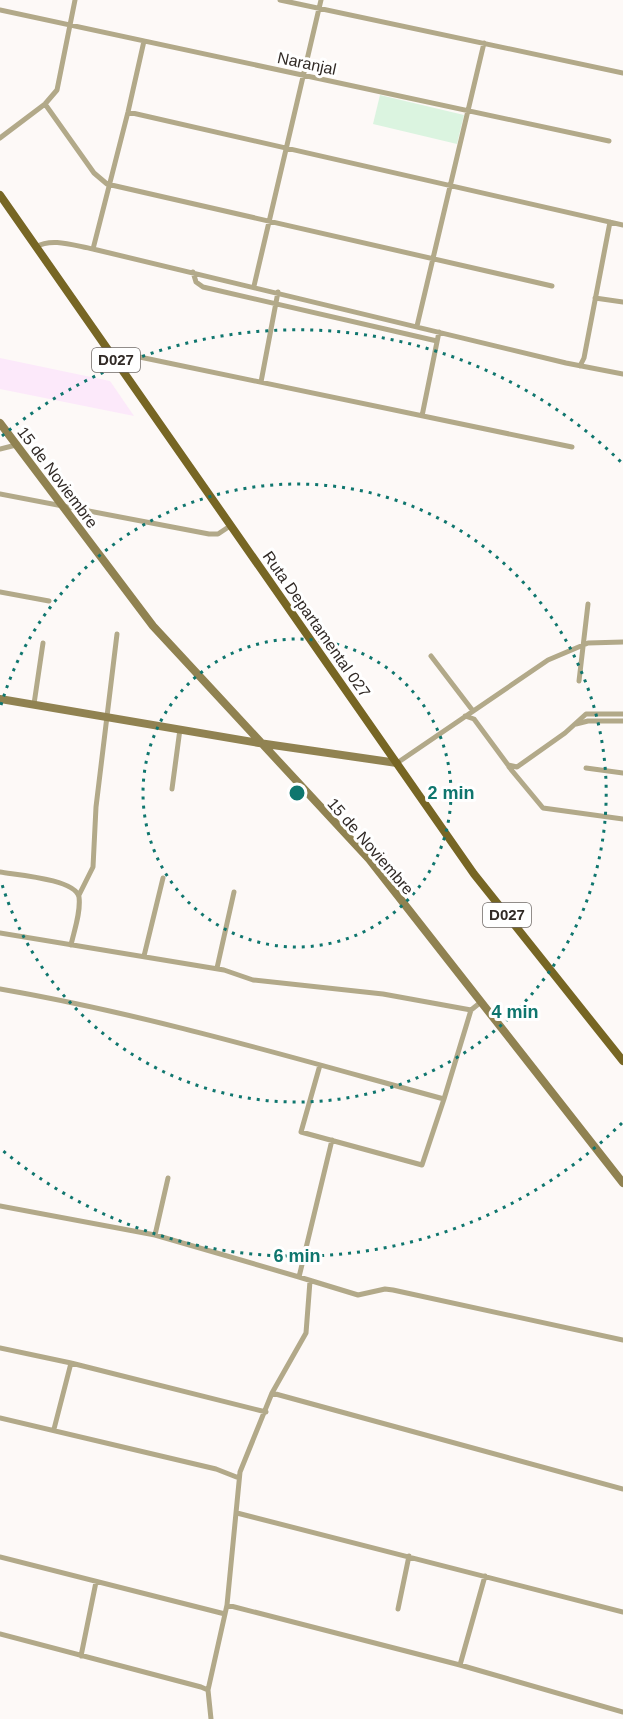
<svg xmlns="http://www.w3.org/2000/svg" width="623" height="1719" font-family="Helvetica,sans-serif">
<rect width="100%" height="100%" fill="#fdf9f7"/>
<path fill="#fce9fa" d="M0,358l110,23 24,35 -134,-27z"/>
<path fill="#dbf4e0" d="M380,95l84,20 -7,29 -84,-20z"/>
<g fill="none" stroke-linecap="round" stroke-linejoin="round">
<path stroke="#b2a989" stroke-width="5" d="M280,0l343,73
M0,10l609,131
M45,104l49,69 13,11 445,102
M128,112l495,113
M0,138l45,-34 12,-14 18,-90
M36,247c16,-10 39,-1 57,2l473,114 57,11
M93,249l35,-137 16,-71
M193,272l3,10 7,5 234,54
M254,286l67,-286
M595,298l28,4
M417,326l67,-283
M115,359l15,-4 442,92
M580,366l4,-8 26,-136
M261,382l17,-90
M422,416l17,-84
M0,449l16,-4
M0,494l209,40h9l12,-8
M0,592l49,9
M431,656l42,55
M579,681l9,-77
M34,704l9,-61
M465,716l9,3 34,46 9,2 48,-34 21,-19h37
M576,724l12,-3h35
M397,763l151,-103 40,-17 35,-1
M509,767l34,41 80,11
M586,768l37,5
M172,789l8,-60
M0,872c17,3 75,7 79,25 2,15 -5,34 -8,48
M79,895l14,-28 3,-60 21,-173
M0,933l224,37 29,10 130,14 88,16 10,-8
M144,956l19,-78
M217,968l17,-76
M0,989c150,26 297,70 444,110l-22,66 -121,-33 19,-67
M444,1099l27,-89
M0,1206l155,29 144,42 33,-137
M155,1235l13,-57
M299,1277l59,18 27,-6 8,1 230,50
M0,1348l71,15 195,49
M272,1393l351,96
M0,1418l216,51 23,9
M54,1429l17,-66
M237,1513l386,99
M0,1557l225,57
M227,1605l233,60 163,47
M398,1609l11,-53
M0,1634l201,53 7,3 3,29
M81,1656l15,-74
M460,1665l25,-89
M208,1690l19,-85 13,-133 32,-79 34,-60 4,-52"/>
<path stroke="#908251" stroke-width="8" d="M0,423l153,203 216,233 254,324
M0,699l259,44 138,20"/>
<path stroke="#776624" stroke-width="8" d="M0,195l474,679 149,187"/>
</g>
<g fill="none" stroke="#0f766e" stroke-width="3" stroke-dasharray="3 6">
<circle cx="297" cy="793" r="154"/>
<path d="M1 705A309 309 0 1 1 1 881"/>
<path d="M622 1123A463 463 0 0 1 2 1150M2 436A463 463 0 0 1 622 463"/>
</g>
<g text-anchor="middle" stroke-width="6" stroke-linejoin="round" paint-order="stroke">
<g fill="#fff" stroke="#6f6a67" stroke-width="1.5">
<rect x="92" y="348" width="48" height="24" rx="4.5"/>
<rect x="483" y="903" width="48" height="24" rx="4.5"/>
</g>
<g font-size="15" font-weight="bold" fill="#312a26">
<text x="116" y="365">D027</text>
<text x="507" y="920">D027</text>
</g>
<g font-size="16" fill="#312a26" stroke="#fff">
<text transform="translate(307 63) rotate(12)" y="6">Naranjal</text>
<text transform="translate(58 477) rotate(53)" y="6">15 de Noviembre</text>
<text transform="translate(317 624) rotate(55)" y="6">Ruta Departamental 027</text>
<text transform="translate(371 846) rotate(49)" y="6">15 de Noviembre</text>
</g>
</g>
<circle cx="297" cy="793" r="9" fill="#0f766e" stroke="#fff" stroke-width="3"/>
<g font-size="18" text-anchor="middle" font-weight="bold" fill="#0f766e" stroke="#fff" stroke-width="6" stroke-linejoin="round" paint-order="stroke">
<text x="451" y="799">2 min</text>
<text x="515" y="1018">4 min</text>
<text x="297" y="1262">6 min</text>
</g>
</svg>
